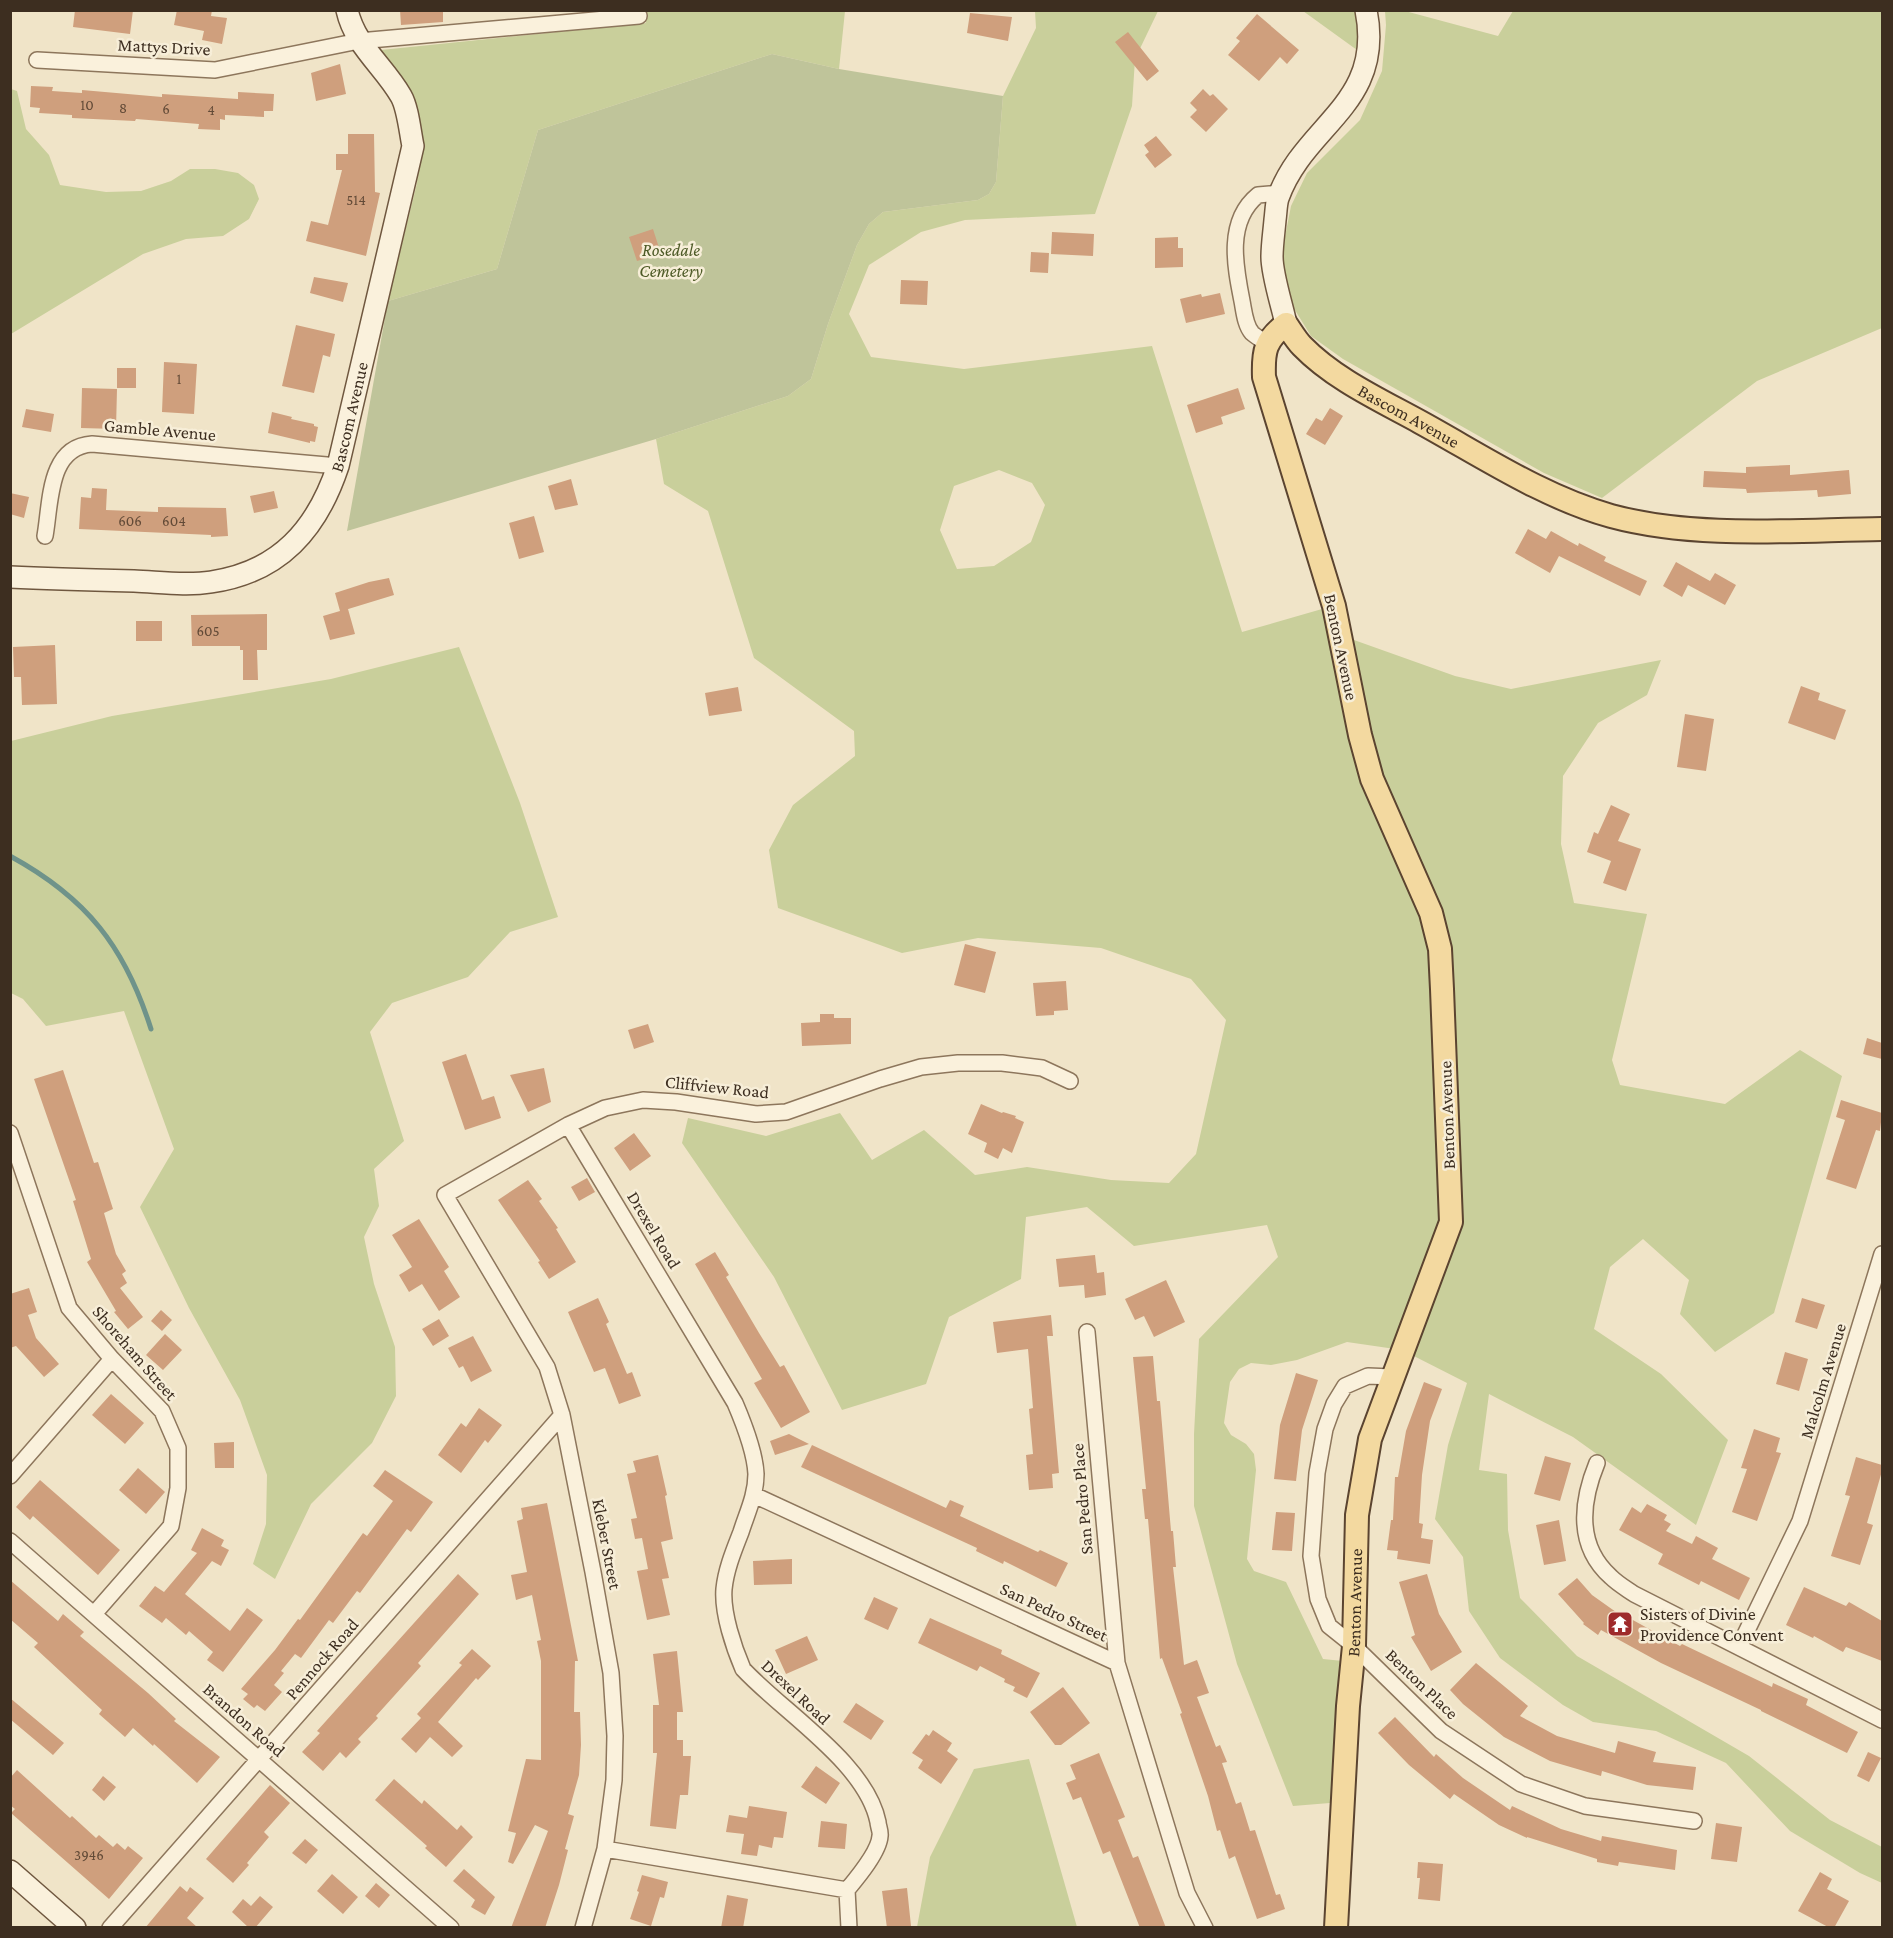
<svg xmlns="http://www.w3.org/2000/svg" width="1893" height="1938" font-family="'Crimson Pro',serif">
<rect width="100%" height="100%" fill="#f0e4c8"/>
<path fill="#c9cf9b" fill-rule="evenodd" d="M645,11h200l-6,58 -67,-15 -234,76 -41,139 -109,32 29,-118 2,-37 -13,-53 -25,-43 265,-27z
M1035,11h123l-23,48 -3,47 -37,108 -130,6 -44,12 -52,33 -20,49 22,43 93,12 188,-23 90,286 80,-23 8,37 24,-6 101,36 56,13 150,-29 -14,35 -49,28 -35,53 -2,68 13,59 73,11 -35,146 8,25 105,19 75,-54 42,26 -68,237 -59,39 -35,-38 9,-34 -46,-41 -33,28 -16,62 67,45 67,66 -32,85 -123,-88 -84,-43 -10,76 28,4 1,56 12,68 57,58 172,100 81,64 52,27v36l-22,-10 -70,-42 -64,-68 -70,-32 -63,-9 -30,-17 -63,-47 -31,-47 -6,-54 -28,-38 13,-74 19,-62 -65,-33 -55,-8 -50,18 -26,5 -20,-2 -12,6 -9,13 -6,41 7,12 15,9 8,10 2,16 -9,89 7,12 32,11 37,77 30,3 -11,140 -49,4 -56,-142 -43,-158v-72l5,-95 79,-82 -11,-32 -133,21 -47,-39 -61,10 -5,62 -72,38 -23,67 -84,26 -68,-133 -92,-134 6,-25 78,18 74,-23 32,47 52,-30 51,45 52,-8 84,13 58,3 27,-29 30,-134 -35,-41 -90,-31 -123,-10 -76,15 -124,-45 -9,-58 24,-45 62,-49 -1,-25 -100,-73 -46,-147 -44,-27 -8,-45 132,-43 23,-17 17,-55 29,-79 12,-21 14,-12 95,-12 11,-6 7,-12 7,-86 33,-68zM999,470l33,13 13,22 -14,37 -37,24 -37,3 -17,-39 14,-44z
M1303,11h57l1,16 -4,23z
M1385,11h20l93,25 15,-25h369v317l-125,53 -155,117 -58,-25 -201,-114 -32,-23 -26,-42 -2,-47 8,-41 16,-33 53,-53 22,-49 4,-46z
M11,89l6,2 9,38 23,26 11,30 46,7 35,-1 30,-10 19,-12h25l23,4 16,12 5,14 -10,20 -26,17 -37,3 -43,15 -132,80z
M459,647l61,156 38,114 -48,15 -42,45 -76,26 -22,29 34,109 -30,28 5,37 -15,31 10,47 21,63 1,49 -24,47 -61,61 -36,75 -22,-15 13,-40 1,-49 -27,-75 -51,-92 -49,-101 34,-58 -50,-138 -78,15 -23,-27 -12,-6v-252l101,-25 219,-37z
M1029,1759l48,168h-160l13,-70 44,-88z"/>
<path fill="#bfc49a" d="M772,54l67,15 164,27 -7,86 -7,12 -11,6 -95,12 -14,12 -12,21 -29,79 -17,55 -23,17 -132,43 -309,92 41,-230 109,-32 41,-139z"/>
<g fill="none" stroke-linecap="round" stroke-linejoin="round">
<path stroke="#6f938a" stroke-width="5" d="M10,856c77,42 115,91 141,173"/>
</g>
<path fill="#cf9f7d" d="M75,10h58l-3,24 -57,-7z
M177,10h35l-1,6 16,2 -5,26 -20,-4 2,-9 -30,-6z
M400,10h43v12l-42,3z
M970,13l42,4 -4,24 -41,-8z
M1257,14l42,36 -12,14 -7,-7 -21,24 -31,-26 12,-14 -4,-3z
M1128,32l31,39 -12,10 -32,-39z
M340,64l6,30 -30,7 -5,-28z
M31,86l22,1 -1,4 30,2v-3l80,7v-3l76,5v-7l36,2 -1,17h-9v6l-39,-2v5l-5,-1v11l-22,-1 1,-5 -63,-5 -1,2 -63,-3v-3l-33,-2 1,-5 -10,-1z
M1203,89l7,7 3,-2 15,15 -22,23 -16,-15 7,-7 -7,-7z
M348,134h26l1,58 5,1 -14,63 -60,-15 5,-20 17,4 14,-55h-6v-16h12z
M1156,136l16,19 -17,13 -10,-13 4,-3 -5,-7z
M653,229l8,25 -24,7 -8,-24z
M1052,232l42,2 -1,22 -42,-2z
M1178,237v11h5v19l-28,1v-30z
M1031,252l18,1 -1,20 -18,-1z
M314,277l34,6 -5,19 -33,-9z
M901,280l27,1 -1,24 -27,-1z
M1220,293l5,21 -39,9 -6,-24 21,-5 1,3z
M296,325l39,9 -5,23 -7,-2 -9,38 -32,-7z
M164,362l33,2 -3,50 -32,-2z
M117,368h19v20h-19z
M82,388l35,1 -1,40 -35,-1z
M1238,388l7,21 -24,8 2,7 -27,9 -9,-28z
M1330,408l13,8 -18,29 -19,-11 10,-16 6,3z
M26,409l28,5 -3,18 -29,-5z
M272,412l20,5 -1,2 23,5v2l4,1 -3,15 -5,-1v2l-42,-10z
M1790,465v10l59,-5 2,24 -33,3 -1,-7 -70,3 -1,-4 -43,-2 1,-16 42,2v-6z
M571,479l7,26 -23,5 -7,-24z
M92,488l15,1 -1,21 52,2v-5l68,1 2,28 -17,1v-2l-132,-6 2,-32 10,1z
M274,491l4,17 -24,5 -4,-17z
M10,493l19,4 -5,21 -14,-4z
M534,516l10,36 -25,7 -10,-36z
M1528,529l18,10 5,-8 27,15 1,-3 27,14 -2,4 43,20 -7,15 -81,-40 -9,17 -35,-20z
M1676,562l34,19 5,-8 21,12 -11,20 -37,-20 -6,12 -19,-11z
M389,578l5,17 -49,15 3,-1 7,25 -25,6 -7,-24 17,-5 -5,-18 34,-11z
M267,614v36h-10l1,30h-15v-30h-3v-4h-48l-1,-31z
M136,621h26v20h-26z
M55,645l2,59 -35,1 -1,-28h-7l-1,-30z
M1801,686l19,7 -2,7 28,10 -11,30 -47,-17z
M738,687l4,24 -33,5 -4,-23z
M1685,714l29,5 -8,52 -29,-4z
M1611,805l19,9 -12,27 23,8 -15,42 -23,-8 8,-22 -24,-9 7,-20 4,2z
M965,944l31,8 -11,41 -31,-8z
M1066,981l2,29 -14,1v4l-18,1 -3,-33z
M820,1014h14v4h17v26l-49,2 -1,-23 19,-1z
M648,1024l6,18 -20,7 -6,-19z
M1867,1038l15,5v16l-19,-5z
M466,1054l16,46 12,-4 7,22 -36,12 -23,-68z
M544,1068l7,34 -23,10 -18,-37z
M63,1070l31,93 4,-1 15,47 -9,4 12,41 10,17 -4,3 5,9 -7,5 23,29 -15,12 -14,-17 2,-1 -29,-49 4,-3 -18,-58 3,-1 -42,-121z
M1841,1100l41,13 -2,18 -4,-1 -20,59 -30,-10 19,-59 -9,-3z
M981,1104l21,9 1,-1 13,4 -1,2 9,4 -12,31 -9,-5 -5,11 -14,-7 3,-9 -19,-9z
M634,1133l17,23 -21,15 -16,-23z
M587,1178l8,14 -16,9 -8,-14z
M528,1180l14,19 -3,2 19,27 -2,1 20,33 -27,17 -11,-17 2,-1 -42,-61z
M419,1219l30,48 -5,4 16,26 -21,14 -17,-27 -13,8 -10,-17 13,-8 -20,-32z
M715,1252l14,23 -3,2 33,56 21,34 4,-2 26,47 -29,16 -27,-45 8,-4 -67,-115z
M1095,1255l2,18 7,-1 2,23 -21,3 -1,-13 -25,2 -3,-28z
M1166,1280l19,42 -31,15 -10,-21 -9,4 -10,-21z
M29,1288l8,24 -9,3 8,23 23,26 -15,13 -28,-31 -6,2v-54z
M598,1298l11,24 -3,2 21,50 5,-2 9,24 -22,8 -14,-36 -11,4 -26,-60z
M1802,1298l23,7 -8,24 -22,-7z
M161,1310l11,10 -10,11 -11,-10z
M1051,1315l2,21h-6l12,137 -7,1 1,14 -24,2 -3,-35 7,-1 -4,-45 4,-1 -5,-59 -31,4 -4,-31z
M439,1319l10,17 -16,10 -11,-17z
M165,1334l17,16 -19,20 -17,-15z
M473,1336l19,35 -21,11 -8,-16 -4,2 -11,-20z
M1785,1352l23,7 -9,32 -23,-7z
M1153,1356l4,45h3l11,130h2l3,36h-3l11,98 13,-5 12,33 -12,4 19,50 4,-2 7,17 -5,1 14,41 5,-2 9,29 5,-1 21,65 4,-1 5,15 -28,10 -22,-63 -6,3 -9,-29 -3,1 -9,-35 -28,-82 2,-1 -20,-55 -2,1 -12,-140h-3l-3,-30h4l-13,-132z
M1296,1373l22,7 -16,50 -6,51 -22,-2 6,-54z
M1424,1382l18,7 -12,32 -8,54 -3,48 4,1 -2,14 12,2 -3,24 -33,-5 1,-8 -11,-1 4,-30h2l2,-43h3l8,-46z
M111,1394l33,29 -19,21 -33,-29z
M479,1408l23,17 -14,18 -3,-3 -24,33 -23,-18 23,-32 5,4z
M1754,1429l26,9 -4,14 5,1 -24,68 -25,-9 15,-43 -6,-1z
M789,1434l20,10 -34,11 -5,-14z
M234,1442v26h-19l-1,-25z
M812,1445l134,63 4,-8 14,6 -4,10 78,36 2,-2 28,13 -12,24 -52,-26 -1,3 -27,-13 1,-3 -176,-81z
M658,1455l9,40 -2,1 8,43 -12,3 8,36 -7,1 8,36 -23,5 -10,-49 11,-2 -6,-31 -7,1 -4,-20 6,-1 -10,-44 9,-2 -3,-11z
M1545,1456l26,7 -11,38 -26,-7z
M1856,1457l26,8v6l-15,52 6,2 -13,40 -29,-9 19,-60 -5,-1z
M138,1468l27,24 -19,22 -27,-24z
M385,1470l48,32 -22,30 -4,-3 -47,64 -3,-2 -24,32 -4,-3 -28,38 -6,-4 -14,17 3,2 -10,12 8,7 -17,19 -8,-6 -3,3 -11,-9 5,-5 -7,-5 34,-39 23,-31 2,1 63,-87 4,3 26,-35 -20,-15z
M40,1480l80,70 -22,25 -65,-59 -3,4 -14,-13z
M547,1503l31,158h-3l-1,51h6l1,33 -2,30 -11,39 6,2 -9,33 3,1 -9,35 -14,43h-34l37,-97 -13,-6 -22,39 -5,-2 8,-29 -8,-2 18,-72 15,1v-99l-4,-20 4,-1 -9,-45 -16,5 -5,-25 16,-3 -10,-51 6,-2 -2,-11z
M1647,1504l20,11 -3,5 7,4 -5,7 26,13 4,-8 22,12 -6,11 38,19 -11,22 -38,-19 -2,4 -41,-21 5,-10 -44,-24 13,-23 9,6z
M1276,1512l19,1 -3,38 -20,-1z
M1559,1520l7,41 -22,4 -8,-40z
M202,1528l22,12 -3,6 8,4 -8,16 -9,-5 -27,33 45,37 17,-23 16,12 -40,52 -16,-12 6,-8 -24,-21 -3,4 -20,-17 -4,5 -23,-17 16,-20 9,6 33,-39 -6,-3z
M792,1559v25l-38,1 -1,-24z
M458,1574l21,20 -61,69 3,3 -45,50 2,2 -20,21 3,3 -15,16 -6,-6 -17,19 -21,-19 18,-19 -3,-2z
M1427,1574l12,40 23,38 -31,19 -20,-34 4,-2 -16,-53z
M1577,1578l15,17 38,27 1,-3 49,27 2,-2 90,43 1,-4 35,16 -2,6 52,27 -11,21 -86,-42v-1l-100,-47 -60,-33 -3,5 -15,-11 1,-1 -26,-29z
M10,1580l48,41 5,-7 21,18 -4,4 68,57 28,26 -2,2 46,36 -23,26 -43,-39 -1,2 -20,-18 -8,9 -26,-23 3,-4 -68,-63 4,-4 -28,-24z
M1804,1587l42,19 3,-4 33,19v40l-36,-14 -3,5 -29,-16 -1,2 -27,-13z
M874,1597l24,11 -10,22 -24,-11z
M930,1618l72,32 -1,4 39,19 -13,25 -14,-7 2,-4 -11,-5 1,-3 -25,-13 -3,5 -59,-28z
M807,1636l11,24 -32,14 -11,-24z
M472,1649l19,17 -13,14 -2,-2 -38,44 25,24 -11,11 -22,-20 -14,16 -15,-14 20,-21 -4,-4 45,-49 -3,-2z
M677,1651l6,61h-6v28h6v16h8l-3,39h-8l-4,34 -26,-3 7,-73h-4v-48h6l-6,-51z
M1476,1663l52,43 -8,10 37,20 58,17 3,-12 38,11 -3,10 43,5 -3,23 -46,-5 -45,-14 -1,5 -51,-15 -46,-24 -41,-33 -13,-14z
M1063,1687l27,36 -29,22h-6l-25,-33z
M10,1698l54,45 -11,12 -43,-36z
M856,1703l28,18 -13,19 -28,-18z
M1395,1717l39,40 2,-3 27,24 47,32 2,-4 49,23 40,12 1,-5 75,14 -2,20 -56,-8 -1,4 -21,-4v-3l-70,-22v1l-28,-13 -45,-31 -4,5 -41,-34 -31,-32z
M933,1730l19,13 -5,8 11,8 -17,25 -23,-16 5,-8 -11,-7 14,-19 3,2z
M1868,1752l13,6 -12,24 -12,-6z
M1099,1753l26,64 -7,3 15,38 5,-2 28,72h-26l-30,-77 -7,3 -22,-57 -8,3 -7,-17 10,-4 -6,-14z
M816,1766l24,17 -14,21 -25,-17z
M17,1770l53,48 2,-2 24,22 3,-3 14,12 4,-4 8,7 3,-4 15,12 -34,41 -98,-86 4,-4 -5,-4v-27z
M103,1776l13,11 -12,14 -12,-11z
M394,1779l28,25 2,-4 33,30 4,-5 12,12 -27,30 -21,-19 2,-2 -52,-46z
M270,1785l20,18 -26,29 5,5 -22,26 2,2 -16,18 -27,-24z
M749,1806l38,6 -4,26 -9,-1 -2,11 -13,-3 -2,11 -16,-2 3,-20 -18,-2 3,-17 18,3z
M821,1821l26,3 -2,25 -27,-2z
M1716,1823l26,4 -5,35 -26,-3z
M305,1839l13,11 -12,14 -14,-11z
M1418,1862l25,2 -3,37 -22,-2 2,-21h-3z
M464,1869l31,28 -10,18 -14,-8 4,-7 -22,-19z
M1820,1872l12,7 -5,10 22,12 -15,27h-4l-32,-17z
M332,1874l26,23 -15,17 -26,-23z
M642,1875l26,7 -4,16 -4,-1 -9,29 -21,-7 9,-27 -2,-1z
M376,1883l14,12 -11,13 -14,-12z
M180,1886l7,6 3,-5 14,11 -17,20 11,10h-53z
M907,1888l4,38 -24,2 -5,-37z
M727,1895l21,4 -5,29h-22z
M260,1896l13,11 -18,21h-6l-17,-16 11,-13 8,7z"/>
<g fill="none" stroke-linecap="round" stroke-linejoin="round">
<g stroke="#8d765c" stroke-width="18">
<path id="street" d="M37,60l178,10 144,-29 280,-25
M1268,344c-5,-4 -12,-7 -16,-11 -7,-8 -8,-22 -10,-32 -7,-35 -16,-80 16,-106l22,-2
M45,536c6,-34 3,-89 47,-92l246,22
M568,1125l167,278c9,21 20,49 21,71 0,21 -9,39 -15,58 -7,18 -15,37 -17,57 -2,24 10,59 19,80 41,44 123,94 135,153 0,4 3,10 2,14 -1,16 -23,42 -33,54l-242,-41
M10,1133l59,175 43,51 50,52 16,37v40l-7,38 -77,88
M1087,1332l30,331
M1392,1377l-24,-1 -23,10 -11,18 -9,25 -8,44 -6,83 7,43 11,27 25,20 87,85 80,53 64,22 109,15
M1597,1463c-16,39 -21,83 14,114 7,7 16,12 23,17l248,126
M10,1476l102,-117
M754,1495l363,168 70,230 18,35
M10,1541l441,387
M1739,1647l61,-126 82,-267
M847,1890l2,38
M110,1928l452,-513
M583,1928l22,-79 9,-69 1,-44 -4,-63 -18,-101 -31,-157 -15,-48 -102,-172 123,-70 37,-17 38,-8 33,2 80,12 30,-2 94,-33 41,-12 37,-4h44l40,5 28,13"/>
</g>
<g stroke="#6f573f" stroke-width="24">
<g id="secondary">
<path d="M1286,324c-4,-19 -14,-49 -14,-67 0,-12 2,-25 3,-37 1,-7 1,-16 3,-22 26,-74 107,-93 88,-188"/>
<path id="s1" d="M10,577c42,2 83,3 124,4 25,1 52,5 77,1 69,-10 106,-53 127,-116l75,-320c-3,-14 -5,-38 -12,-50 -17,-30 -46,-50 -54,-86"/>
<path d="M10,1871l65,57"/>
</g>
</g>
<g stroke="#5b4430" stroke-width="26">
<g id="primary">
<path id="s2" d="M1336,1928l12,-222 6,-60 3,-131 13,-76 81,-217 -9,-233 -2,-40 -9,-36 -59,-134 -12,-44 -26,-129 -70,-229c-1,-26 1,-37 22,-53 5,7 10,16 16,22 32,33 78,54 118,76 62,34 123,75 191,94 85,23 184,14 271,13"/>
</g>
</g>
<use href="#street" stroke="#faf1dc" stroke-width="15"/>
<use href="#secondary" stroke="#faf1dc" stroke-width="21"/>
<use href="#primary" stroke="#f3d9a0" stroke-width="22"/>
</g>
<defs>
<g id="temple-square" transform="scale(1.35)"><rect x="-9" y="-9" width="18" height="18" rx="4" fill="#9e2a2b" stroke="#f7eed8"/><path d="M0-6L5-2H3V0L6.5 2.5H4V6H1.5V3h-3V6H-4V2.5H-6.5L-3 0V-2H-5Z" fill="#fff"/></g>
</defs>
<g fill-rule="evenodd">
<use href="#temple-square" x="1620" y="1624"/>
</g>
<g text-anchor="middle" stroke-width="5" stroke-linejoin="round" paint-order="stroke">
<g font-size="15" fill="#624a37">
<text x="87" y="110">10</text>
<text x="123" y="113">8</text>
<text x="166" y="114">6</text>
<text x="211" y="115">4</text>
<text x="356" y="205">514</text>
<text x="179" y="384">1</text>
<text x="130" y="526">606</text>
<text x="174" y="526">604</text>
<text x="208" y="636">605</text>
<text x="89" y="1860">3946</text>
</g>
<g font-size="18" fill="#3d2e20" stroke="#f7eed8">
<text transform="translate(164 47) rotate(3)" y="6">Mattys Drive</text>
<text dy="6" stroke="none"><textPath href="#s2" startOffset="1812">Bascom Avenue</textPath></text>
<text dy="6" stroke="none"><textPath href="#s1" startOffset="434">Bascom Avenue</textPath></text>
<text transform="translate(160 430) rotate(5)" y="6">Gamble Avenue</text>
<text transform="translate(1341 647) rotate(78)" y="6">Benton Avenue</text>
<text transform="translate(717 1087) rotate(6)" y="6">Cliffview Road</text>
<text transform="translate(1447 1115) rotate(-92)" y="6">Benton Avenue</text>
<text transform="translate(654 1230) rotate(59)" y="6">Drexel Road</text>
<text transform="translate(135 1353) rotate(49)" y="6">Shoreham Street</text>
<text transform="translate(1823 1381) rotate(-73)" y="6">Malcolm Avenue</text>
<text transform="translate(1082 1499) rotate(-95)" y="6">San Pedro Place</text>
<text transform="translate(607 1544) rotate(79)" y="6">Kleber Street</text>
<text dy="6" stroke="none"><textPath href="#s2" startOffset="326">Benton Avenue</textPath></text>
<text transform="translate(1054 1612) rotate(25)" y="6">San Pedro Street</text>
<text transform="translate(322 1659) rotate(-49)" y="6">Pennock Road</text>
<text transform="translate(1422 1684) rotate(44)" y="6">Benton Place</text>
<text transform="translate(796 1692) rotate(43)" y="6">Drexel Road</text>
<text transform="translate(244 1720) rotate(41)" y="6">Brandon Road</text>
</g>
<g font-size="18" font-style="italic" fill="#4d5a26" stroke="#f7eed8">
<text x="671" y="256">Rosedale<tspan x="671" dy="21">Cemetery</tspan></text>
</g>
<g font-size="18" fill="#3d2e20" stroke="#f7eed8" text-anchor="start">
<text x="1640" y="1620">Sisters of Divine<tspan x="1640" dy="21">Providence Convent</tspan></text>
</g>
</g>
<rect width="1893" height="1938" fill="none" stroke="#3d2e20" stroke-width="24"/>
</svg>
